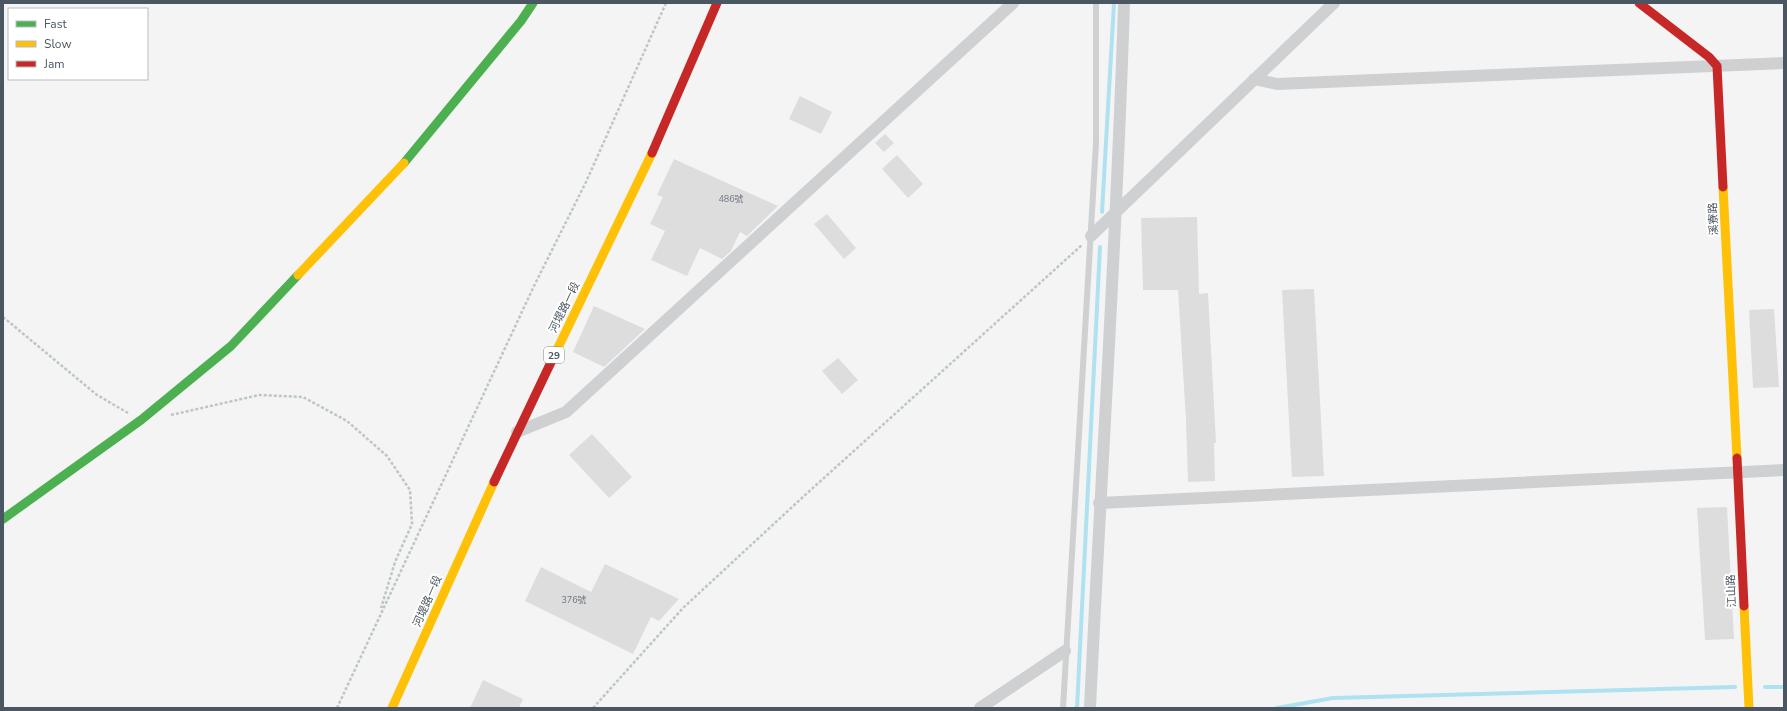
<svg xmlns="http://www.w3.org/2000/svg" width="1787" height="711" font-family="'Nunito Sans','Noto Sans TC',sans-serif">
<rect width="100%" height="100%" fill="#f4f4f4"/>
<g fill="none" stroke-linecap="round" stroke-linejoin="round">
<path stroke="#aee2f0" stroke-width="4" d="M1102,212l12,-209
M1765,687h19
M1077,708l23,-461
M1277,708l56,-10 402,-11"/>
</g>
<path fill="#ddddde" d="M800,96l32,16 -11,22 -32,-15z
M885,134l9,9 -10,9 -9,-9z
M897,155l26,29 -15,14 -26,-29z
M674,159l104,47 -31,30 -7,-4 -9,19 -9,8 -22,-11 -13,28 -36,-16 14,-29 -15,-7 13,-27 -6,-2z
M827,214l29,34 -12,11 -30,-35z
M1197,217l2,77 9,-1 8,150h-2l1,38 -27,1 -2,-62 -8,-130h-35l-2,-72z
M1314,289l10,187 -32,1 -10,-187z
M594,306l51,23 -41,38 -31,-15z
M1774,309l5,78 -26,1 -4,-78z
M838,358l20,22 -16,14 -20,-23z
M592,434l40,43 -23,21 -40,-43z
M1727,507l7,132 -29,1 -8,-132z
M605,564l74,35 -20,22 -8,-4 -18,37 -108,-53 16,-34 50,25z
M483,680l40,19 -4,9h-49z"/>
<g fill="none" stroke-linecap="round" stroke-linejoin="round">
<path stroke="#bcc7c4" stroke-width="2.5" stroke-dasharray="3 2" stroke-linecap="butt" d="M3,317l94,78 31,18
M171,415l88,-20 44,2 44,24 40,35 23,34 2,34 -17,38 -14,46
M337,708l197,-422 52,-104 80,-179
M593,708l90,-100 121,-112 278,-251"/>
<path stroke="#ced0d2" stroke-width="6" d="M1063,708l33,-565v-140"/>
<path stroke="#ced0d2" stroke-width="12" d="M1254,79l23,5 507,-21
M1091,236l243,-233
M517,432l49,-20 447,-409
M1099,503l685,-33
M980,708l85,-57
M1090,708c11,-235 27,-470 34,-705"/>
<path stroke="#4caf50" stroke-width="9" d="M404,163l117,-142 12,-18
M3,519l138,-99 90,-74 67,-71"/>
<path stroke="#ffc107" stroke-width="9" d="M1723,187l14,271
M298,275l106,-112
M553,358l99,-205
M1744,606l5,102
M392,708l102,-226"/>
<path stroke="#c62828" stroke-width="9" d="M1639,3l70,54 8,9 6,121
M652,153l65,-150
M1737,458l7,148
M494,482l59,-124"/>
</g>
<g text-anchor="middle" stroke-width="4" stroke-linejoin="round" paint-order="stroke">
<g font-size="9" fill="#707881">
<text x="731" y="202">486號</text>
<text x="574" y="603">376號</text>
</g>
<rect fill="#fff" stroke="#808990" stroke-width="1" x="544" y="347" width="20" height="16" rx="3"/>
<g font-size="10" font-weight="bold" fill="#4a5661">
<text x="554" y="359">29</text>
</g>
<g font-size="11" fill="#4a5661" stroke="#fff">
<text transform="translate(1713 219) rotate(-93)" y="4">溪寮路</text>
<text transform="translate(564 307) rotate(-64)" y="4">河堤路一段</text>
<text transform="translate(1731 591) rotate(-93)" y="4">江山路</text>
<text transform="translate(427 601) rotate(-66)" y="4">河堤路一段</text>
</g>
</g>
<rect width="1787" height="711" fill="none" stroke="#4a5661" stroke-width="8"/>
<rect x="8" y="8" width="140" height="72" fill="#ffffff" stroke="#b7bbc0"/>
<rect x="16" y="21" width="20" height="6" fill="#4caf50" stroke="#b7bbc0"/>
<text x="44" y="28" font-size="12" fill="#4a5661">Fast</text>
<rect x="16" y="41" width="20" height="6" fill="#ffc107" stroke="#b7bbc0"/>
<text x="44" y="48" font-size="12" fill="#4a5661">Slow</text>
<rect x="16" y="61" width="20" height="6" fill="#c62828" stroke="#b7bbc0"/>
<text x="44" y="68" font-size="12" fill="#4a5661">Jam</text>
</svg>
